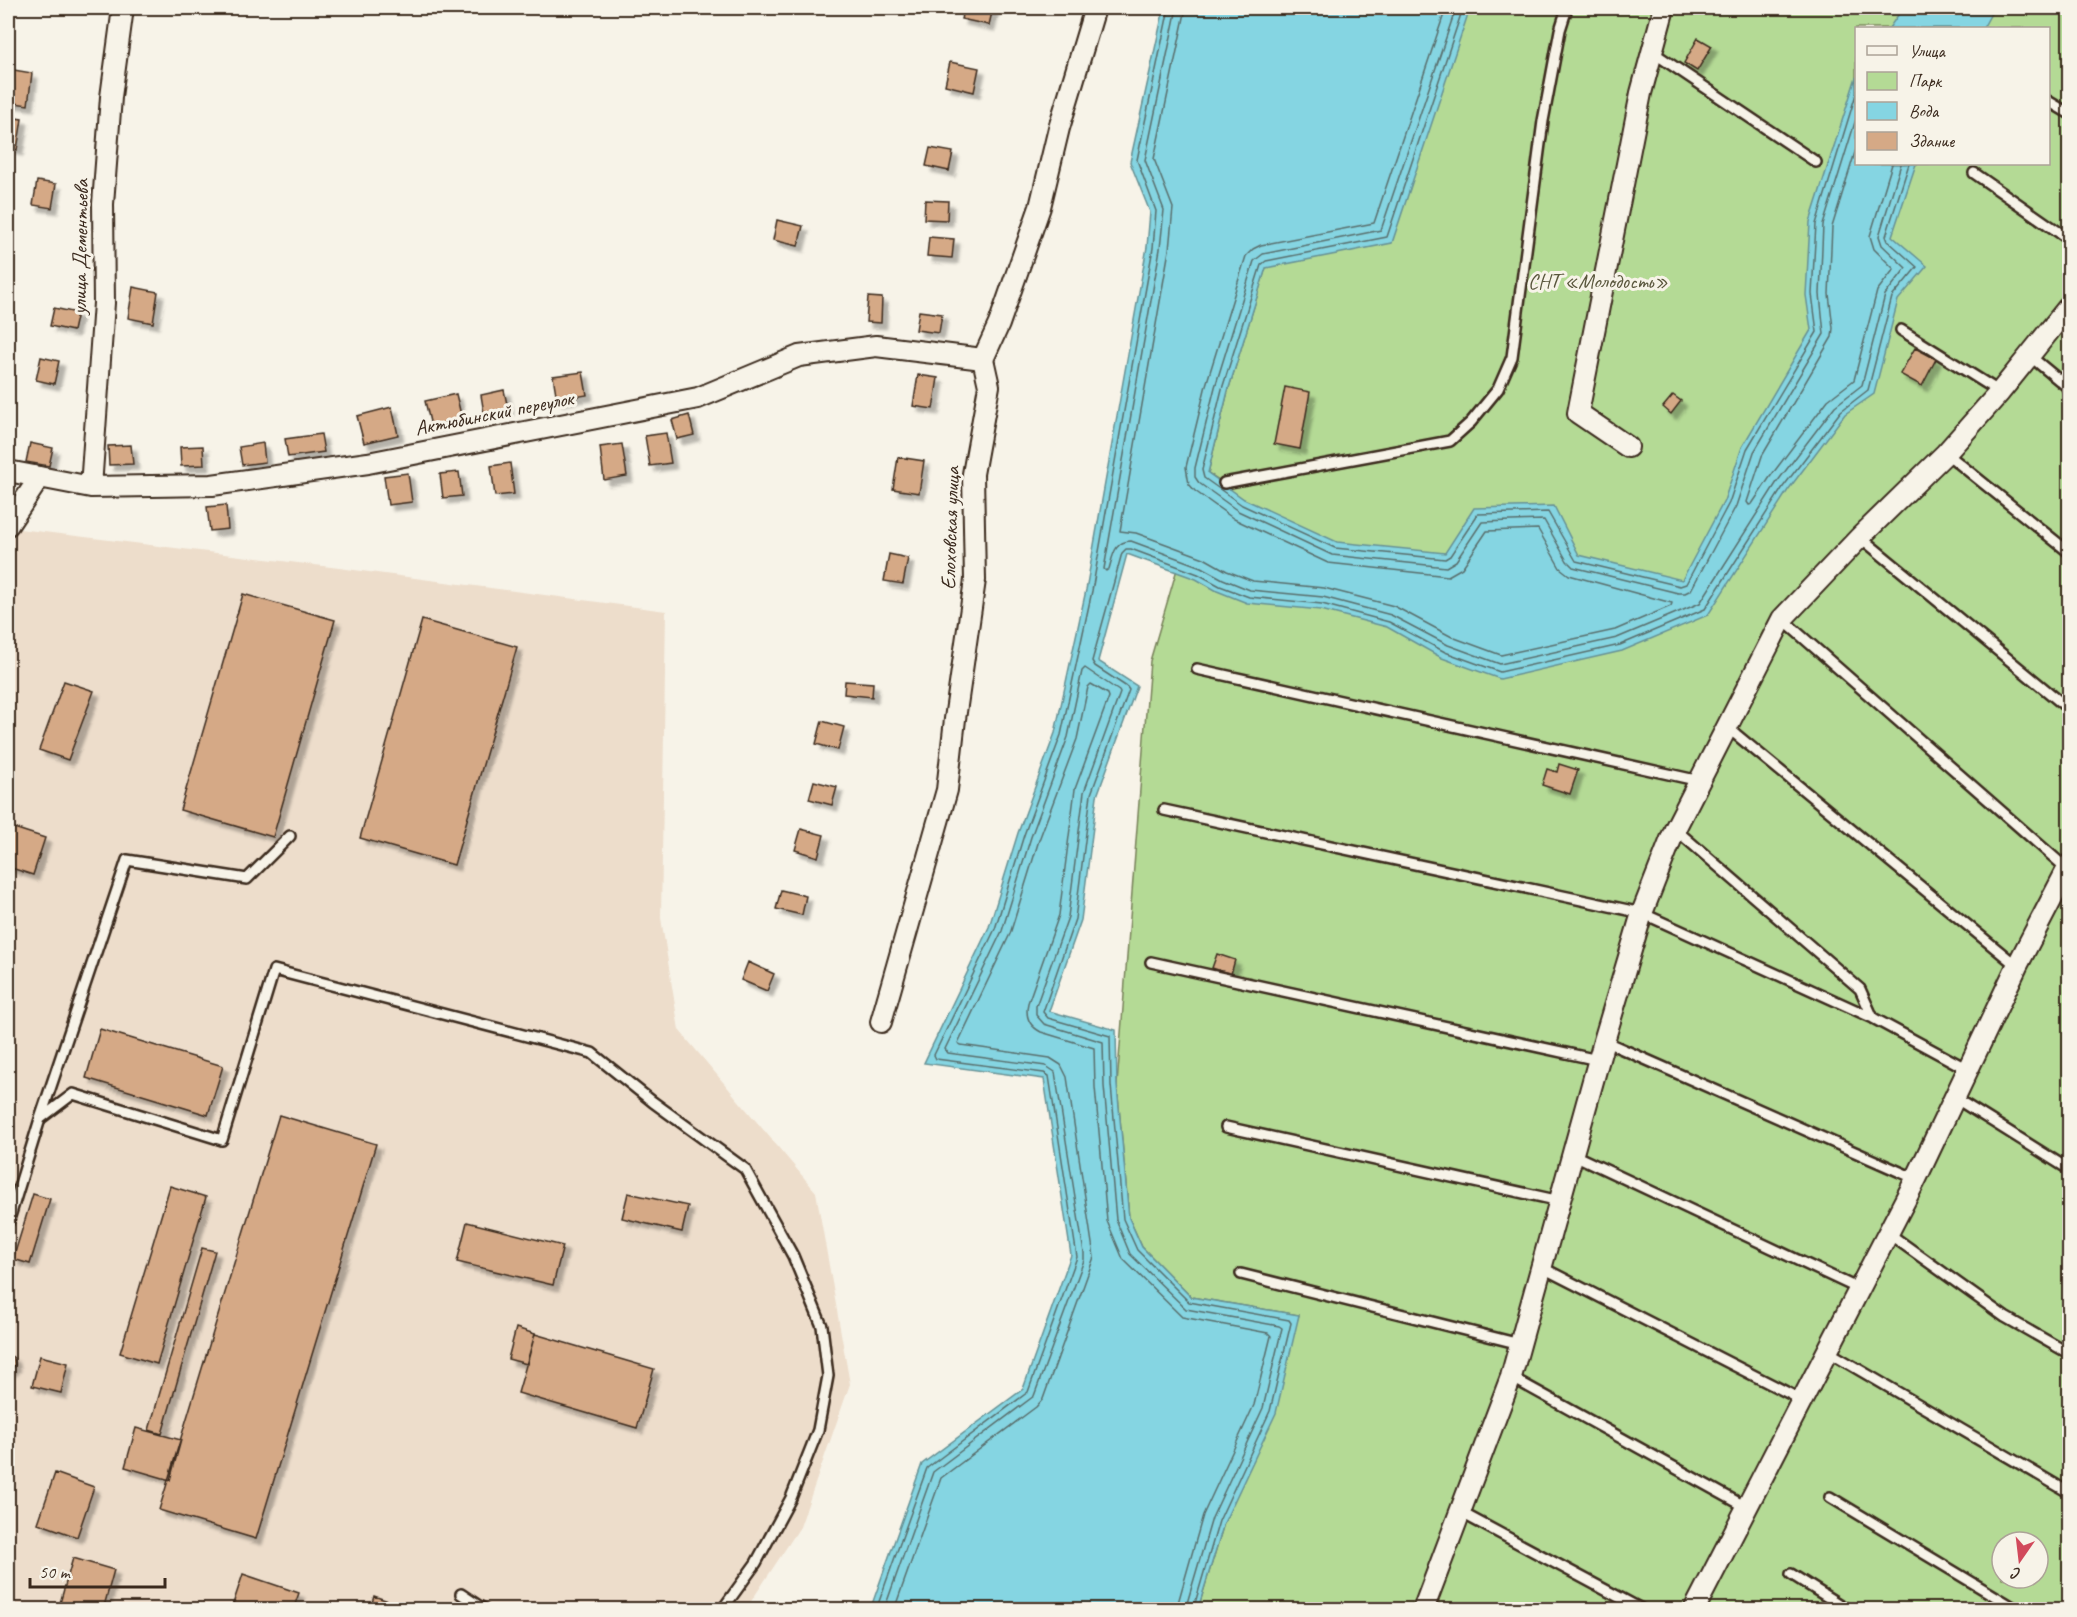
<svg xmlns="http://www.w3.org/2000/svg" width="2077" height="1617" font-family="Caveat,sans-serif">
<defs>
<filter id="shadow"><feDropShadow dx="5.5" dy="5.5" stdDeviation="1.5" flood-color="#0004"/></filter>
</defs>
<rect width="100%" height="100%" fill="#f7f3e8"/>
<filter id="ink" filterUnits="userSpaceOnUse"><feTurbulence type="fractalNoise" baseFrequency=".0167" numOctaves="2"/><feDisplacementMap in="SourceGraphic" scale="12" xChannelSelector="R" yChannelSelector="G"/><feConvolveMatrix kernelMatrix="1 2 1 2 8 2 1 2 1" color-interpolation-filters="sRGB"/></filter>
<g filter="url(#ink)">
<path fill="#edddcb" d="M11,528l328,40 327,43 -5,307 18,112 137,162 34,192 -50,143 -54,82 -738,1v-1066z"/>
<path fill="#b4da95" stroke="#78825a" stroke-width="1.5" fill-rule="evenodd" d="M1443,8h626v1601h-871l26,-86 75,-208 -108,-18 -49,-50 -13,-29 -12,-133 33,-424 32,-109 40,-70 -14,-9 20,-82 38,-124 92,-18zM1856,28h192v136h-192zM2002,1542h36v36h-36z"/>
<path fill="#85d5e2" stroke="#679194" stroke-width="1.5" d="M1164,8h306l-78,235 -126,25 -38,123 -20,82 36,26 93,43 108,11 29,-45 80,-2 25,49 103,25 42,-79 18,-54 69,-117 -5,-35 4,-73 46,-145v87h60l-24,72 35,30 -29,34 -24,94 -29,20 -57,76 -80,125 -86,36 -122,28 -58,-21 -55,-31 -66,-17 -74,-7 -30,-12 -21,-12 -69,-25 -29,107 39,25 -40,110 -16,124 -32,91 67,19 1,55 12,133 13,29 49,50 108,18 -23,98 -52,110 -26,86 -328,1 52,-146 101,-75 48,-134 -27,-176 -120,-16 65,-136 29,-94 37,-100 31,-143 61,-343 3,-35 -20,-50z
M1903,8h91l-11,20h-94z"/>
<g fill="none" stroke-linecap="round" stroke-linejoin="round">
<path stroke="#596e6c" stroke-width="1.5" d="M1177,8l-32,152 19,50 -4,39 -56,320 2,2 3,-2c4,-13 5,-28 22,-28l70,26 22,12 27,11 73,7 68,18 57,30 52,19 117,-26 83,-35 77,-121 58,-76 27,-21 23,-90 21,-27 -24,-23 -3,-9 22,-72
M1186,8l-32,151 19,49 -4,42 -49,281 16,2 68,25 23,13 26,10 71,7 70,18 58,31 49,18 114,-25 56,-24 1,-3 -103,-28 -9,-7 -22,-39 -51,2 -25,37 -14,8 -120,-13 -94,-44 -39,-28 -6,-7 -3,-17 20,-82 40,-129 7,-7 8,-4 113,-22 72,-215
M1456,8l-75,222 -118,24 -9,7 -39,126 -20,81v9l4,6 39,28 94,44 114,12 10,-6 26,-39 62,-2 23,41 6,6 105,26h7l6,-3 45,-84 18,-54 70,-118 -4,-40 3,-69 33,-106
M1463,8l-76,229 -121,24 -5,4 -39,124 -20,81 2,8 38,27 93,43 110,11 5,-3 28,-42 70,-2 28,49 104,25 6,-2 43,-81 18,-54 70,-117 -5,-38 4,-70 40,-130
M1856,149l-24,78 -3,67 4,34 -1,9 -70,119 -15,46 2,3 3,-1 18,-27 58,-77 26,-20 23,-89 17,-22 -20,-20 -4,-13 22,-72
M876,1610l51,-142 101,-76 49,-135 -28,-181 -5,-3 -108,-14 -2,-4 61,-126 29,-94 37,-100 31,-144 61,-343 3,-37 -19,-51 32,-152
M884,1610l49,-138 101,-76 50,-136v-7l-29,-181 -9,-6 -98,-13 -3,-4 57,-118 29,-94 37,-100 14,-66 3,-3 34,23 1,2 -36,99 -16,125 -32,89v9l8,9 59,18 1,44 12,134 14,34 56,55 93,17 3,2 -19,80 -51,110 -27,92
M894,1610l47,-132 95,-71 7,-8 51,-142 -27,-180 -6,-12 -11,-7 -89,-13 -3,-2 52,-109 29,-94 38,-101 11,-52 3,-3 17,10 1,3 -34,92 -16,126 -31,88c-3,13 1,23 13,29l53,16 1,39 12,134 16,38 59,58 86,16 3,3 -17,69 -51,110 -27,95
M1193,1610l26,-89 51,-110 21,-88 -2,-3 -100,-18 -52,-52 -14,-31 -12,-134 -1,-49 -62,-18 -5,-6 32,-93 16,-125 38,-104 -2,-3 -32,-21 -3,-5 30,-108 4,-4h5l67,25 22,12 29,11 73,7 67,18 56,30 55,20 120,-27 85,-36 78,-122 58,-76 27,-21 24,-93 25,-30 -29,-26 -2,-5 23,-72"/>
</g>
<path fill="#d5a986" stroke="#3b2a1e" stroke-width="1.5" filter="url(#shadow)" d="M964,8h29l-4,17 -28,-6z
M1698,38l14,8 -15,25 -13,-8z
M950,62l29,6 -5,24 -29,-7z
M8,69l24,4 -4,32 -20,-3z
M8,117l14,2 -5,31 -9,-2z
M930,148l23,4 -4,19 -23,-5z
M37,181l19,3 -4,24 -19,-3z
M925,200l23,1 -1,19 -23,-1z
M777,220l26,6 -5,20 -25,-6z
M929,237l25,2 -2,19 -25,-2z
M133,287l25,5 -5,31 -25,-5z
M868,297l14,1 -1,25 -15,-1z
M54,308l23,5 -4,18 -23,-5z
M919,311l23,3 -3,19 -23,-3z
M1915,348l21,11 -14,27 -22,-12z
M41,357l18,4 -5,23 -18,-4z
M583,372l4,23 -30,5 -4,-24z
M918,375l20,3 -5,31 -20,-3z
M1285,387l25,5 -10,57 -26,-5z
M504,390l4,19 -24,4 -3,-18z
M456,394l6,25 -31,7 -6,-25z
M1673,395l8,6 -10,13 -8,-7z
M392,407l6,28 -34,8 -7,-27z
M689,415l5,20 -17,4 -5,-19z
M666,433l5,30 -21,3 -5,-30z
M321,434l3,18 -36,5 -3,-18z
M30,443l23,5 -4,18 -23,-4z
M263,443l2,19 -23,3 -3,-18z
M622,444l5,32 -23,4 -4,-33z
M131,445l2,19 -24,1 -1,-19z
M203,446l1,19 -23,1 -1,-19z
M898,457l26,4 -5,32 -26,-4z
M510,463l4,31 -19,2 -4,-30z
M459,472l3,24 -19,2 -3,-24z
M408,473l4,29 -24,3 -4,-29z
M226,505l2,24 -18,2 -3,-24z
M889,554l19,4 -5,26 -19,-3z
M243,594l92,26 -62,217 -93,-27z
M422,620l95,27 -63,218 -94,-27z
M64,681l30,10 -26,69 -29,-10z
M845,681l28,2 -1,14 -28,-3z
M822,721l22,6 -6,23 -22,-6z
M1559,764l19,6 -8,24 -28,-9 5,-16 10,3z
M814,781l23,6 -5,18 -23,-6z
M8,826l37,12 -12,37 -25,-8z
M801,829l23,6 -6,22 -23,-7z
M781,890l25,6 -4,19 -26,-6z
M1217,954l18,6 -4,14 -19,-6z
M748,962l26,12 -7,17 -26,-11z
M100,1029l123,37 -15,49 -122,-37z
M279,1115l97,29 -120,395 -97,-29z
M170,1186l36,11 -49,167 -37,-11z
M628,1193l60,13 -6,26 -60,-14z
M33,1194l17,5 -20,65 -17,-5z
M467,1222l96,24 -10,39 -96,-23z
M202,1248l13,3 -53,183 -13,-4z
M516,1328l19,6 -8,30 -19,-5z
M535,1334l119,35 -17,59 -119,-35z
M8,1354l6,4 1,7 -3,4 -4,2z
M40,1356l28,7 -7,30 -29,-7z
M136,1428l45,12 -11,40 -45,-13z
M55,1473l39,14 -17,50 -39,-14z
M73,1558l41,12 -11,40h-45z
M243,1574l56,19 -6,17h-62z
M374,1596l40,14h-44z"/>
<g fill="none" stroke-linecap="round" stroke-linejoin="round">
<g stroke="#3b2a1e" stroke-width="14">
<path id="service" d="M1651,51l165,111
M2048,101l22,13
M1974,173l96,67
M1901,330l99,62
M2030,356l40,33
M1946,453l124,100
M1224,483l226,-42 21,-19 27,-33 14,-32 31,-236 17,-91 7,-22
M1860,537l210,173
M1782,619l284,249
M1197,669l503,112
M1727,727l290,239
M1164,810l478,103 231,105 96,52
M1675,829l185,160 13,29
M1151,962l447,98
M1604,1041l312,138
M1955,1098l115,72
M40,1119l87,-259 120,19 43,-43
M1226,1127l334,74
M1572,1154l287,135
M8,1223l32,-104 33,-25 149,46 52,-170 318,83 61,49 92,67 48,87 29,70 6,50 -10,54 -27,68 -35,65 -34,47
M1888,1233l117,84 65,37
M1541,1267l261,133
M1241,1274l279,70
M1827,1351l243,142
M1511,1377l235,130
M1830,1497l188,113
M1460,1512l183,98
M1791,1574l57,36
M461,1594l24,16"/>
</g>
<g stroke="#3b2a1e" stroke-width="24">
<path id="minor" d="M1628,447l-50,-34 63,-320 23,-85
M8,471l83,16 121,-2 156,-22 330,-65 101,-42 77,-10 107,13
M91,487l13,-184 -1,-99 8,-107 12,-89
M8,525l32,-48
M881,1022l66,-232 8,-71 20,-139 -2,-106 16,-88 -6,-27 16,-35 41,-117 19,-79 36,-120
M1423,1610l88,-233 93,-336 38,-128 33,-84 107,-210 78,-82 86,-84 54,-61 70,-87
M1694,1610l222,-431 101,-213 53,-102"/>
</g>
<use href="#service" stroke="#f7f3e8" stroke-width="9"/>
<use href="#minor" stroke="#f7f3e8" stroke-width="20"/>
</g>
</g>
<g text-anchor="middle" stroke-width="6" stroke-linejoin="round" paint-order="stroke">
<g font-size="21" fill="#3b2a1e" stroke="#f7f3e8">
<text transform="translate(80 247) rotate(-89)" y="7">улица Дементьева</text>
<text transform="translate(494 413) rotate(-11)" y="7">Актюбинский переулок</text>
<text transform="translate(950 528) rotate(-88)" y="7">Елоховская улица</text>
</g>
<g font-size="21" fill="#59563c" stroke="#f7f3e8">
<text x="1598" y="288">СНТ «Молодость»</text>
</g>
</g>
<rect width="2077" height="1617" fill="none" stroke="#f7f3e8" stroke-width="30"/>
<rect x="15" y="15" width="2047" height="1587" fill="none" stroke="#3b2a1e" stroke-width="2" filter="url(#ink)"/>
<rect x="1855" y="27" width="195" height="138" fill="#f7f3e8" stroke="#aca397" stroke-width="1.5"/>
<rect x="1867" y="46" width="30" height="9" fill="#f7f3e8" stroke="#aca397" stroke-width="1.5"/>
<text x="1909" y="57" font-size="18" fill="#3b2a1e">Улица</text>
<rect x="1867" y="72" width="30" height="18" fill="#b4da95" stroke="#aca397" stroke-width="1.5"/>
<text x="1909" y="87" font-size="18" fill="#3b2a1e">Парк</text>
<rect x="1867" y="102" width="30" height="18" fill="#85d5e2" stroke="#aca397" stroke-width="1.5"/>
<text x="1909" y="117" font-size="18" fill="#3b2a1e">Вода</text>
<rect x="1867" y="132" width="30" height="18" fill="#d5a986" stroke="#aca397" stroke-width="1.5"/>
<text x="1909" y="147" font-size="18" fill="#3b2a1e">Здание</text>
<g transform="translate(2020 1560) rotate(194)"><circle r="28" fill="#f7f3e8" stroke="#aca397" stroke-width="1.5"/>
<path d="M0-4.5L10 22L0 15L-10 22Z" fill="#d1495b"/>
<text y="-9" font-size="16" font-weight="bold" text-anchor="middle" fill="#3b2a1e">С</text>
</g>
<path d="M30 1578v9h135v-9" fill="none" stroke="#3b2a1e" stroke-width="3"/>
<text x="39" y="1578" font-size="18" fill="#3b2a1e" stroke="#f7f3e8" stroke-width="4.5" paint-order="stroke">50 m</text>
</svg>
